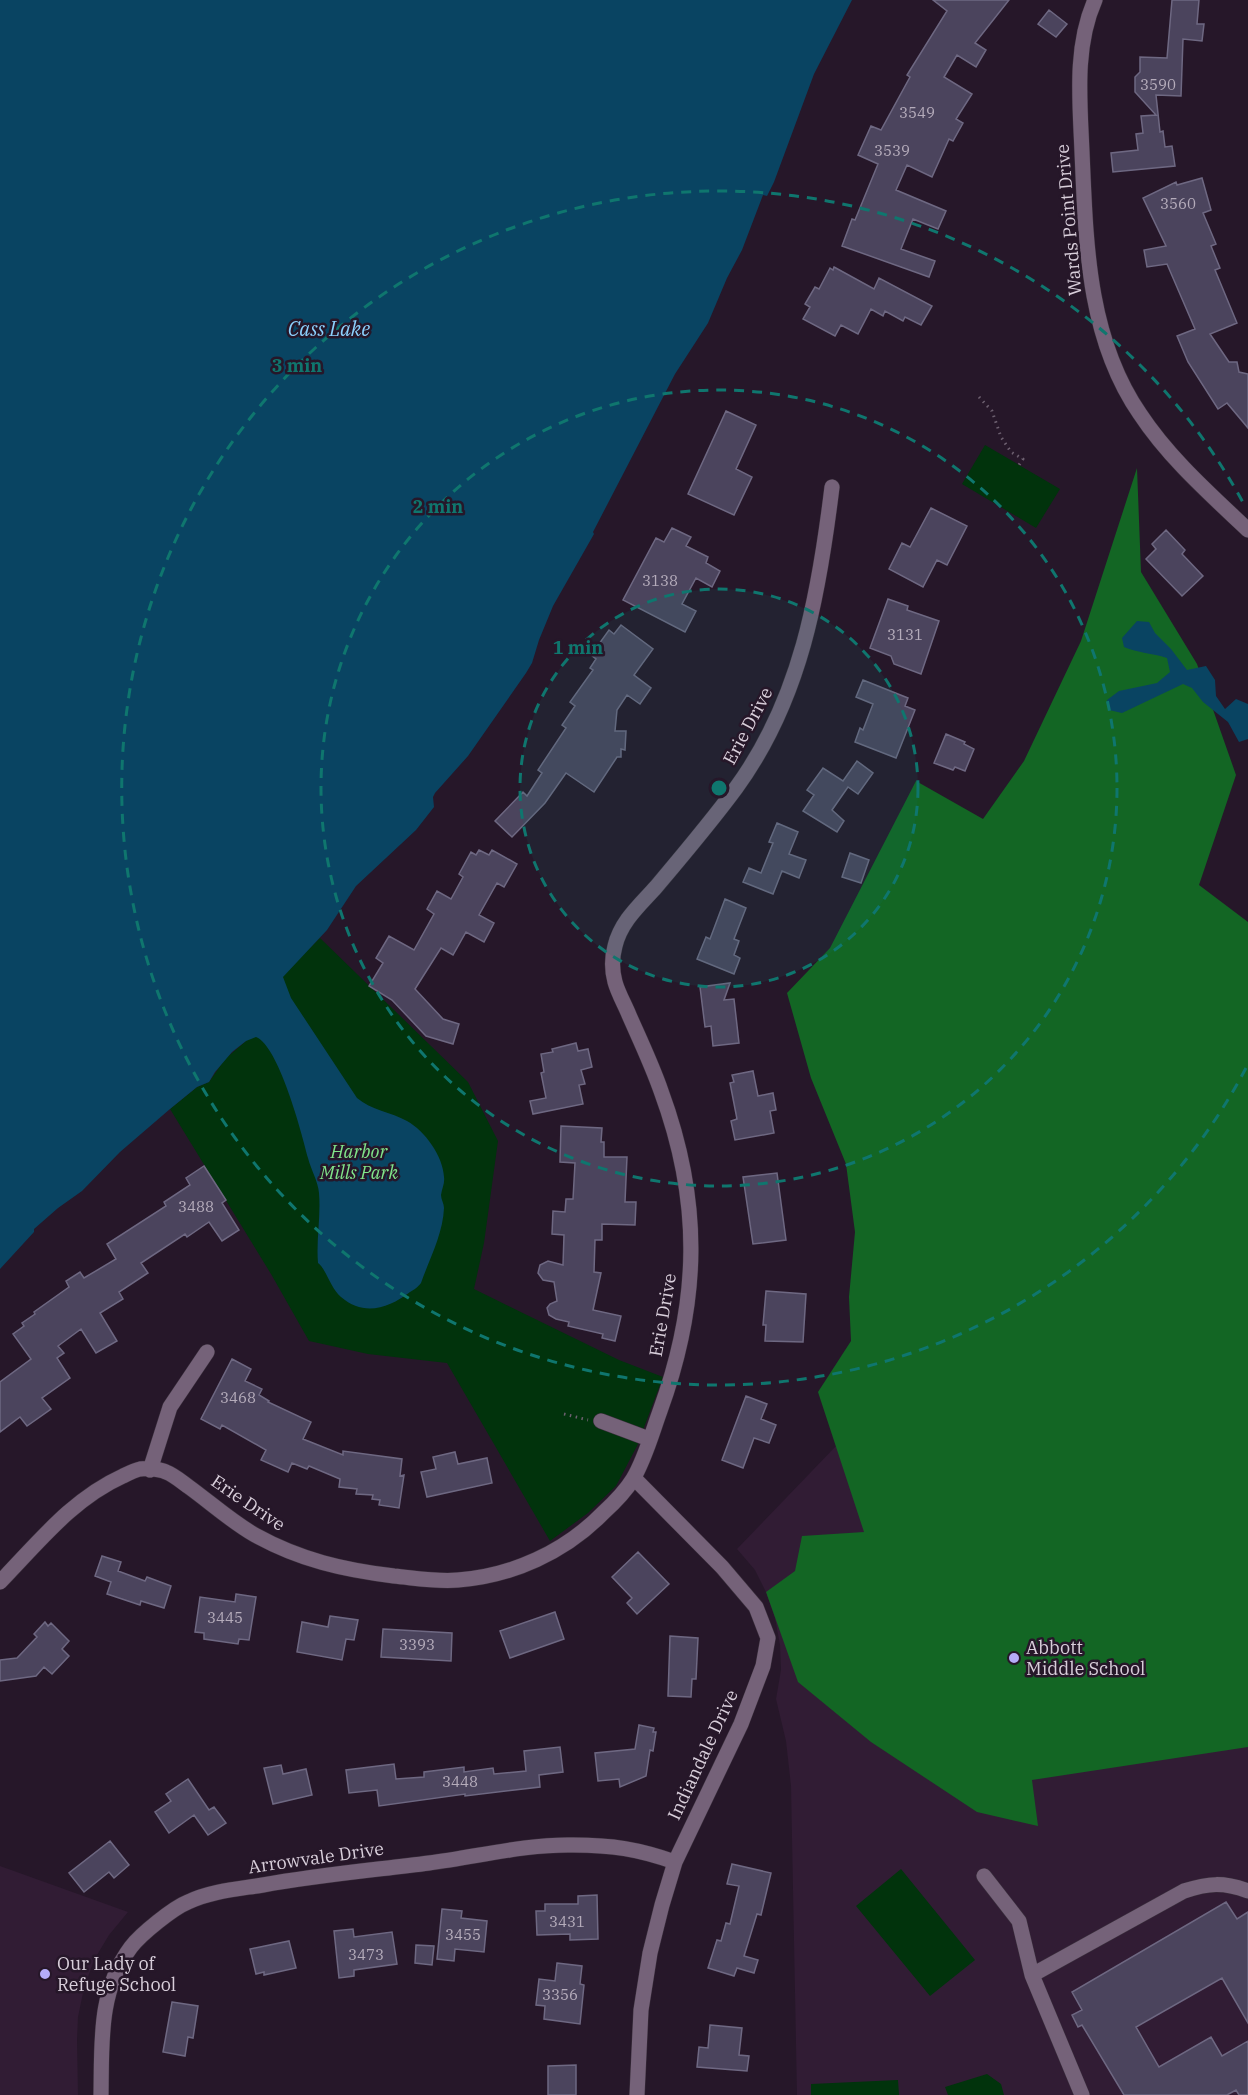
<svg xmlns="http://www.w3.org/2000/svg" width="1248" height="2095" font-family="'IBM Plex Serif',serif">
<rect width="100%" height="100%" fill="#261729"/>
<path fill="#311c34" d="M1035,1239l213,81v775h-451l-6,-309 -5,-45 -10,-42 5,-29 -1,-25 -5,-27 -9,-26 -11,-22 -18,-21z
M0,1866l128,46 -19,23 -15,25 -10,28 -6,29 -1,23 1,55h-78z"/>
<path fill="#01330c" d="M985,445l75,44 -24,39 -74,-44z
M320,938l148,144 30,59 -14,102 -10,46 145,71 44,17 -26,69 -21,40 -28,27 -38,28 -103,-178 -79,-9 -59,-13 -38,-67 -101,-165 27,-22 12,-5 16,-23 21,-18 40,-70z
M901,1869l74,91 -45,36 -74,-90z
M987,2074l14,10 3,11h-56l-3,-8z
M898,2080l1,15h-88v-11z"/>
<path fill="#136624" d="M1137,468l4,104 56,92 39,111 -37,110 49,37v825l-216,33 6,46 -61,-14 -106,-70 -73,-60 -32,-90 29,-21 7,-35 62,-4 -46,-140 33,-51 -2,-44 6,-65 -9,-68 -35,-86 -24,-85 43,-45 86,-167 67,38 41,-58 57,-120z"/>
<path fill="#094462" d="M0,0h852l-38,74 -40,108 -7,14 -4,-1 -21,55 -15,28 -19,45 -33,51 -82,158 1,2 -41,72 -14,34 -7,23 -6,10 -58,83 -33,37 -2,4 1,10 -18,23 -60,56 -29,44 -44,47 8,21 66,100c14,12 34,14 50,23 18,10 36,35 37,56 1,6 -2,11 -3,18 0,4 3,9 3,13 -1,26 -15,52 -23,75 -4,5 -6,6 -11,9 -21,16 -46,25 -69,5 -10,-8 -16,-30 -23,-34 -2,-23 3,-46 1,-70 -1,-12 -8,-23 -11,-35 -6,-24 -29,-112 -52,-121l-10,4 -14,11 -17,20 -6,10 -12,5 -27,22 -50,43 -38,39 -24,17 -24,21v3l-34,37z
M1137,621l12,1 6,11 16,16 16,21 19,-4 9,14 1,16 9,13 11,-10 12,5v35l-9,3 -11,-20 -25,-20 -11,-14 -9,-4 -61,29 -13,-3 -2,-10 12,-9 38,-8 13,-11 -3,-14c-15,-5 -29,-5 -43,-11l-2,-9z"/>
<path fill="#4b445d" stroke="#6e6882" stroke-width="1.5" d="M933,0h76l-34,43 11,7 -10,17 -19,-12 -13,22 28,17 -16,25 7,4 -10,18 -4,-2 -17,38 -25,-12 -11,25 50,21 -8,18 -25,-10 -12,30 34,12 -6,16 -87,-31 10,-27 3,1 23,-56 -20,-9 13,-29 10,4 29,-53 -3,-2 40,-64z
M1172,0h27l-2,24h7l-2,17 -19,-2 -2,57 -25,-1 4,37 3,-1 2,16 7,-1 3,20 -62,6 -2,-19 27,-3 -2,-16 7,-1 -2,-17 15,-1 -21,-23v-15l5,-5v-15l27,1z
M1049,10l18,14 -11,13 -18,-13z
M1202,178l9,32 -8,3 13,31 -5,2 9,22 -5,2 22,53 -27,11 19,28h8l2,10 9,2v54l-21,-25 -9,6 -30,-47 -11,-26 18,-7 -28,-65 -20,3 -3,-17 22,-4 -23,-48 33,-16 1,3z
M834,267l40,22 5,-11 53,28 -11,19 -16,-8 -2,4 -18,-10 -2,5 -12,-7 -13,25 -17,-9 -6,11 -32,-17 7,-12 -5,-3 10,-17 4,2 11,-21 3,2z
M726,411l30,14 -20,44 16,8 -18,38 -46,-21z
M931,508l36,18 -20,39 -10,-5 -14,27 -34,-18 13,-26 8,4z
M672,528l19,9 -5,9 22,11 -2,6 14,8 -8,16 -16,-9 -14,26 14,7 -11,21 -62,-32 33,-62 8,4z
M1166,530l19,20 -3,4 21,22 -21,20 -36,-37 10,-10 -4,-5z
M888,599l20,7 -1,4 32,11 -18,53 -27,-10 -3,-8 -21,-8z
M621,625l32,24 -19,26 17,13 -11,16 -13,-9 -10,15 -2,21h11l-1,19 -4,-1v8h-4l-23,35 -28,-19 -21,30 -33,34 -17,-16 28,-29 4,4 15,-23 -4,-3 28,-42 -4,-3 13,-19 -5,-4 23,-32 -3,-2 6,-9 -5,-4 18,-25 5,4z
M863,680l45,18 -3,8 10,4 -19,48 -41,-16 5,-14 3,2 10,-26 -17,-7z
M946,734l19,8 -1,2 10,5 -9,22 -10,-4 -2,3 -19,-7z
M857,761l16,12 -15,21 -10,-7 -16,23 12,11 -7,11 -34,-21 11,-16 -7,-5 16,-22 20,13z
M777,823l21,9 -9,22 17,6 -7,18 -17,-7 -9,23 -30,-12 6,-14 12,5 12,-30 -4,-1z
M479,850l10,5 3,-5 25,14 -13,23 -7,-4 -18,32 15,8 -10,19 -18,-10 -13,23 -12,-7 -26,41 28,30 16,5 -6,20 -27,-8 -34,-36 -23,-14 14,-23 -7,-5 13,-22 25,14 20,-36 -7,-5 10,-18 14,8 12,-22 -4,-3 12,-22 5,3z
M850,853l19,7 -8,23 -19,-6z
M725,899l21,9 -12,31 5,2 -5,14 6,3 -6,16 -37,-15 9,-22 4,2z
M730,983l-6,17 10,-1 5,44 -26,3 -2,-20 -6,1 -5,-40z
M576,1043l2,8 10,-2 4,18 -11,3 4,14 -6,1 4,19 -50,10 -3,-13 16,-3 -5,-25 3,-1 -3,-18 12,-2 -1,-3z
M753,1071l5,25 15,-3 3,17 -6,1 4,22 -39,7 -4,-19 6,-2 -7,-36 4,-1 -2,-7z
M561,1126l41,2 -1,14h3v15h23l-2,45h11l-1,23 -33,-1v16h-7l-1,32 7,1 -8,37 28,6 -6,25 -13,-3 1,-4 -35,-8 1,-4 -13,-3 -7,-4 -2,-7 3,-4 7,-3 -3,-19 -11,-2 -5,-7 2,-8 8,-4 15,4 1,-30 -12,-1 1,-23 12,1 1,-13h7l2,-36 -15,-1z
M204,1166l22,34 -4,3 17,27 -17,11 -13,-19 -22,15 -2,-3 -44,29 7,10 -29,19 4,7 -23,14 17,28 -21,12 -15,-24 -23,17 6,7 -7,5 13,20 -28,20 9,11 -24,17 -7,-9 -20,15v-50l31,-23 -18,-25 11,-8 -2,-3 13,-9 -1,-2 35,-25 -3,-6 14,-9 4,6 32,-19 -9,-15 59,-38 -2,-4 26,-17 -4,-7z
M777,1173l9,67 -33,4 -10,-67z
M766,1291l40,3 -3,48 -38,-1 1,-16h-3z
M232,1359l19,10 -6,12 17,8 -3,6 10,6 -1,1 43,20 -8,17 40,16v-4l59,8 -2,17 4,-1 -5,33 -20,-3 1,-5 -8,-1 1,-4 -17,-1 1,-5 -18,-2 1,-8 -31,-13 -2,3 -15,-6 -4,9 -27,-12 5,-10 -44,-25 -2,4 -19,-10z
M746,1396l21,8 -6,15 15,6 -7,18 -15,-5 -11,30 -21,-8z
M455,1452l3,12 29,-6 5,25 -65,14 -6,-25 15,-3 -3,-12z
M638,1552l31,32 -32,30 -10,-11 5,-5 -20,-21z
M102,1556l19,6 -3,9 27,10 2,-4 24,9 -7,22 -23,-7 -1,4 -33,-11 4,-12 -16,-6z
M236,1594l20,3 -7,43 -10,-1 -1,5 -34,-5v-6l-9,-1 5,-35 35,5z
M555,1612l9,27 -54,19 -10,-27z
M330,1616l28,4 -4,20 -8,-1 -4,21 -45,-8 5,-30 26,5z
M45,1622l3,4 3,-3 18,18 -7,8 7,7 -17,18 -8,-7 -8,9 -36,5v-21l17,-2 20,-21 -3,-3z
M383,1629l69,4 -1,28 -70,-4z
M670,1636l28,2 -2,41h-4l-1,18 -23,-1z
M639,1725l15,3 -1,4h3l-3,19 -3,-1 -4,26 -26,11 -1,-8 -21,2 -3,-28 40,-4z
M560,1747l3,25 -24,3 1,12 -75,9v-2l-86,12 -2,-16 -28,3 -3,-23 48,-6 2,15 28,-2v-5l40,-5v5l29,-4 1,6 32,-3 -2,-20z
M281,1765l2,9 23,-5 6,26 -39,9 -9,-36z
M188,1779l21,31 5,-3 12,16 -18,12 -14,-20 -25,18 -14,-21 16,-11 -5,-7z
M110,1841l19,24 -15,13 -5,-6 -25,20 -15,-19z
M732,1864l39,9 -10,42 -4,-1 -13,42 14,4 -4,13 -17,-5 -3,8 -26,-8 9,-28 4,1 5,-18 4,1 9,-38 -12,-2z
M597,1895l1,44 -28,1v-6l-33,1 -1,-24h9v-7h33v-8z
M1226,1902l11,17 11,-7v111l-26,-45 -86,49 23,40 52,-30 11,19 26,-15v54h-9l-3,-5 -9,5h-103l-42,-70 -4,2 -6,-12 10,-5 -10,-18z
M442,1909l20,2 -1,7 26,3 -3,31 -29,-3 -1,12 -17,-2z
M353,1929l1,8 38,-5 5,32 -43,6v6l-15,2 -5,-47z
M289,1941l7,27 -32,7v-3l-8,2 -6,-25z
M416,1945l18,1 -2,19 -17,-2z
M557,1963l25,3 -2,18 4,1 -4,39 -36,-5 1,-13 -9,-1 3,-26 16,2z
M172,2002l26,4 -5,32 -5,-1 -3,19 -22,-4z
M710,2025l32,3 -3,27 10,1 -2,15 -50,-4 2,-20 9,1z
M576,2065v30h-28v-29z"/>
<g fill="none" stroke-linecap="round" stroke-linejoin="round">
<g stroke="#3b303d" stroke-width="16">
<path id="minor" d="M1095,0c-21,47 -15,102 -13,152 4,90 5,185 58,262 29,44 70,80 108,116
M601,1421l48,18
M150,1470l20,-63 37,-55
M634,1478l88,89 34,40 12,31 -5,28 -22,58 -66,138 -13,43 -12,48 -9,57 -4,85
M0,1582c38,-39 72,-83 123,-106 4,-2 12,-6 17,-7 7,-1 20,0 26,3 8,3 16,10 23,15 22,16 43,35 66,48 45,25 89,35 139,41 21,2 43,6 64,4 54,-4 107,-28 145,-67 11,-10 22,-21 30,-34 12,-20 19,-46 27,-68 40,-110 42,-209 1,-320 -9,-26 -21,-51 -32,-76 -4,-10 -11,-22 -14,-33 -3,-11 -3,-25 0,-36 6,-25 25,-41 41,-59 27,-32 55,-65 80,-99 65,-89 83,-194 96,-301
M984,1876l35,45 13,54 50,120
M1032,1975l152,-84c25,-8 39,-9 64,0
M101,2095c1,-52 -3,-104 30,-148 10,-13 42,-39 57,-45 23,-11 50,-13 75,-17 55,-10 111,-15 166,-22 48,-6 96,-19 144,-18 39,0 65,4 102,17"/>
</g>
<path stroke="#6d6070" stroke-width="3" stroke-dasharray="1.5 4.5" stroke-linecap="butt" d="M979,397l13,14 9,26 10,15 12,7 -4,6
M564,1414l24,6"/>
<use href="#minor" stroke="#756279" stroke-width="15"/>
</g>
<circle cx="719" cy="788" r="199" fill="#0f766e" fill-opacity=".12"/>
<g fill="none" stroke="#0f766e" stroke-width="3" stroke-dasharray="10 8">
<circle cx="719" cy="788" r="199"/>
<circle cx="719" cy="788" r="398"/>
<path d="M1246 1068A597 597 0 1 1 1246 508"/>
</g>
<g fill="#b5acf8" stroke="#261729" stroke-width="2">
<circle cx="1014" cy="1658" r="6"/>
<circle cx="45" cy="1974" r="6"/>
</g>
<g text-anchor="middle" stroke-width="5" stroke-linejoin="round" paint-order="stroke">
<g font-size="15" fill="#b5acbb">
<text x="1158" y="90">3590</text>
<text x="917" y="118">3549</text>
<text x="892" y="156">3539</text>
<text x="1178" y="209">3560</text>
<text x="660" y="586">3138</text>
<text x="905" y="640">3131</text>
<text x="196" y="1212">3488</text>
<text x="238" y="1403">3468</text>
<text x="225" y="1623">3445</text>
<text x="417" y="1650">3393</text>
<text x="460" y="1787">3448</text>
<text x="567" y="1927">3431</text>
<text x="463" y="1940">3455</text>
<text x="366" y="1960">3473</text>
<text x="560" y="2000">3356</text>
</g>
<g font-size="18" fill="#d8ceda" stroke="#261729">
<text transform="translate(1069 220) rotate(-95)" y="6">Wards Point Drive</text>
<text transform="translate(748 726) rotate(-62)" y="6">Erie Drive</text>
<text transform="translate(663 1315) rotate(-80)" y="6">Erie Drive</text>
<text transform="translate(248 1503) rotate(34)" y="6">Erie Drive</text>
<text transform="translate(703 1755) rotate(-65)" y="6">Indiandale Drive</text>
<text transform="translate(316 1858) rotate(-8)" y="6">Arrowvale Drive</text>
</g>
<g font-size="18" font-style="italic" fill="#81e58a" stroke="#261729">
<text x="359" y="1158">Harbor<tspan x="359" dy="21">Mills Park</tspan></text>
</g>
<g font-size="18" fill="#d8ceda" stroke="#261729" text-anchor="start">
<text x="1026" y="1654">Abbott<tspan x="1026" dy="21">Middle School</tspan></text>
<text x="57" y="1970">Our Lady of<tspan x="57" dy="21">Refuge School</tspan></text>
</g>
<g font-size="20" font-style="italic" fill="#8cd1fd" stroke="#261729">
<text x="329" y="336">Cass Lake</text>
</g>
</g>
<circle cx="719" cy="788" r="9" fill="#0f766e" stroke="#261729" stroke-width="3"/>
<g font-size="18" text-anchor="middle" font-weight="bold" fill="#0f766e" stroke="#261729" stroke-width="5" stroke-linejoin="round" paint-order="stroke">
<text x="297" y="372">3 min</text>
<text x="438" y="513">2 min</text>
<text x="578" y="654">1 min</text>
</g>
</svg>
